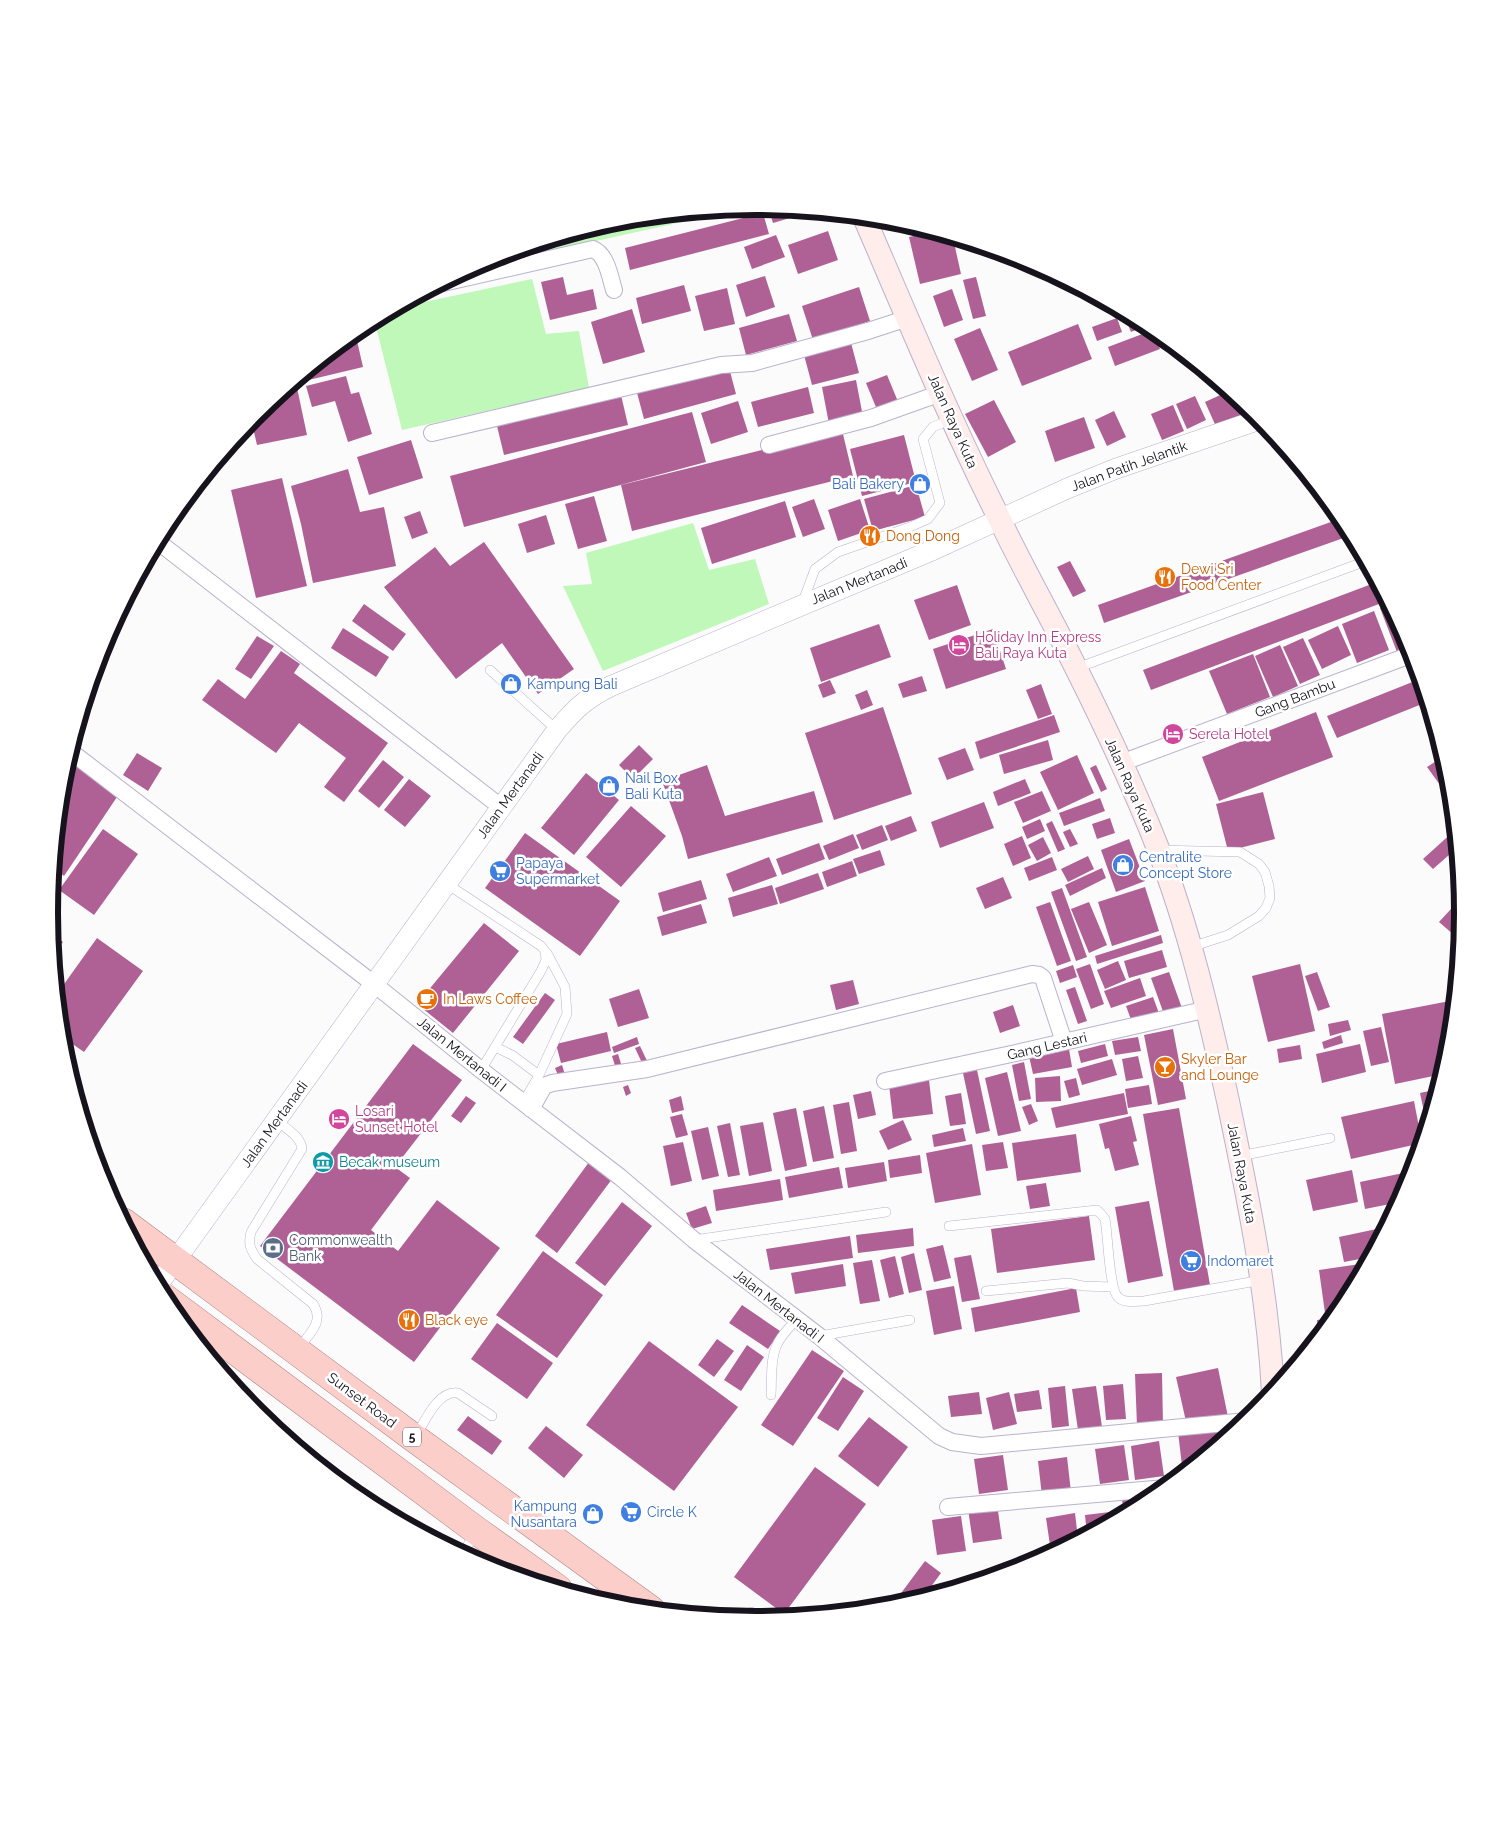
<svg xmlns="http://www.w3.org/2000/svg" width="1512" height="1827" font-family="Raleway,sans-serif">
<rect width="100%" height="100%" fill="#fbfbfb"/>
<path fill="#bff8b9" d="M750,207l-204,45 -2,-10 74,-22z
M532,279l14,55 33,-3 10,57 -187,42 -28,-111 22,-11z
M693,523l16,47 46,-11 14,45 -166,67 -40,-85 29,-2 -6,-31z"/>
<path fill="#af6195" d="M768,207l42,5 -37,11z
M763,213l6,21 -139,36 -5,-22z
M828,231l10,29 -40,14 -10,-29z
M933,232l20,6 8,36 -41,10 -11,-47z
M776,235l9,22 -33,12 -8,-22z
M765,276l10,31 -29,10 -10,-32z
M563,277l4,18 26,-6 4,20 -47,11 -9,-38z
M976,277l10,39 -13,3 -10,-39z
M684,285l7,26 -49,13 -6,-26z
M859,287l11,34 -57,19 -11,-34z
M727,288l8,36 -31,7 -9,-35z
M952,289l11,31 -19,7 -11,-31z
M632,309l13,43 -42,12 -12,-42z
M789,314l8,27 -51,14 -7,-27z
M1133,317l15,8 -17,7 -5,-12z
M1117,318l5,14 -25,9 -5,-14z
M1078,324l14,35 -70,27 -14,-34z
M980,328l18,42 -26,11 -18,-42z
M1153,330l7,19 -45,17 -7,-19z
M355,332l8,35 -67,16 11,52 -50,10 -6,-26 5,-6z
M1157,332l15,12 -9,4z
M850,339l9,34 -47,12 -9,-34z
M728,364l8,30 -92,25 -8,-30z
M887,375l12,29 -21,8 -12,-29z
M346,376l5,18 8,-2 13,42 -24,8 -13,-41 -23,6 -6,-21z
M856,380l7,37 -34,7 -7,-37z
M808,387l6,26 -56,14 -7,-25z
M1229,391l17,14 5,12 -33,14 -13,-29z
M621,395l7,30 -124,30 -7,-29z
M1195,396l11,24 -19,9 -11,-25z
M994,400l22,42 -28,15 -23,-43z
M738,401l10,31 -37,12 -10,-31z
M1173,405l11,26 -22,9 -11,-26z
M1114,411l12,26 -19,9 -12,-26z
M692,412l14,50 -242,65 -14,-51z
M1084,417l11,31 -40,14 -10,-31z
M842,430l11,46 -221,55 -11,-46z
M904,435l12,47 -54,14 -12,-47z
M411,440l12,38 -54,17 -12,-38z
M348,469l12,43 24,-5 12,59 -83,17 -12,-59 -10,-38z
M282,478l25,108 -51,12 -25,-108z
M916,485l9,32 -52,14 -9,-32z
M594,496l13,45 -29,8 -13,-45z
M814,499l11,30 -22,8 -11,-30z
M860,499l10,31 -32,11 -10,-31z
M785,501l11,36 -84,27 -11,-36z
M420,511l8,22 -16,6 -8,-22z
M546,515l9,29 -28,9 -9,-29z
M1342,518l10,17 -248,88 -6,-18z
M484,542l90,127 -36,25 -36,-51 -46,36 -72,-92 51,-40 15,19z
M1070,561l16,30 -13,6 -16,-30z
M1377,582l10,19 -236,89 -8,-20z
M957,585l14,40 -42,15 -15,-40z
M364,604l42,30 -13,17 -41,-30z
M1389,605l22,42 -14,5 -17,-44z
M1374,611l15,39 -32,13 -15,-39z
M879,624l12,33 -70,25 -11,-34z
M1338,626l13,29 -29,14 -14,-29z
M343,628l46,29 -13,20 -45,-29z
M993,629l13,40 -60,20 -13,-40z
M257,636l17,10 -23,33 -16,-10z
M1303,638l17,37 -20,9 -17,-37z
M1280,645l18,41 -25,11 -18,-41z
M281,651l19,13 -6,9 94,70 -44,59 -20,-15 22,-29 -47,-35 -23,30 -74,-53 16,-21 27,20z
M1253,654l17,43 -43,17 -18,-43z
M922,676l5,15 -24,7 -5,-14z
M1420,679l7,23 -90,36 -10,-22z
M830,680l6,13 -13,5 -5,-13z
M1041,684l11,30 -14,5 -12,-29z
M867,690l6,15 -12,5 -6,-15z
M883,707l29,87 -78,26 -29,-87z
M1316,712l17,45 -114,44 -17,-44z
M1054,715l6,17 -80,27 -5,-17z
M1048,740l5,20 -49,14 -5,-19z
M639,745l14,14 -20,20 -14,-14z
M965,748l9,22 -27,10 -9,-22z
M137,753l25,15 -14,23 -25,-16z
M1077,755l17,38 -36,17 -18,-38z
M1444,756l6,20 2,18 -4,2 -21,-29z
M67,760l52,34 -55,82 -11,-8 9,-93z
M383,760l21,17 -25,31 -21,-17z
M707,765l18,51 89,-25 9,31 -135,37 -6,-23 -20,-55z
M1096,765l11,24 -6,3 -11,-24z
M586,773l33,27 -45,55 -33,-27z
M409,779l22,17 -26,31 -21,-17z
M1025,779l6,14 -33,13 -5,-14z
M1042,791l9,20 -28,12 -9,-21z
M1263,792l12,47 -47,12 -12,-47z
M1100,798l5,13 -41,15 -5,-13z
M984,802l10,26 -54,20 -9,-26z
M631,806l35,30 -45,51 -35,-30z
M911,816l6,15 -26,10 -6,-15z
M1110,818l5,15 -18,6 -5,-15z
M1040,819l5,12 -18,8 -5,-12z
M1052,821l13,28 -7,3 -12,-28z
M882,825l6,15 -26,10 -6,-15z
M103,829l35,25 -44,61 -35,-25z
M1070,829l8,15 -8,3 -7,-15z
M1455,830l2,18 -24,21 -10,-10z
M525,833l95,68 -40,55 -95,-68z
M853,834l6,14 -30,12 -6,-14z
M1022,836l9,22 -18,8 -9,-22z
M1043,837l8,16 -14,8 -9,-16z
M1129,839l16,42 -29,11 -15,-42z
M819,843l6,16 -43,16 -6,-16z
M880,850l5,15 -26,9 -6,-15z
M1088,856l6,13 -26,13 -7,-13z
M769,857l8,19 -44,16 -7,-18z
M1052,857l5,13 -28,11 -5,-13z
M852,861l5,15 -30,11 -5,-15z
M1102,868l4,10 -36,18 -5,-11z
M818,873l6,16 -44,15 -5,-16z
M1003,877l9,21 -27,11 -9,-21z
M701,880l6,19 -44,13 -5,-19z
M772,885l6,19 -45,13 -5,-19z
M1145,887l14,44 -47,15 -14,-44z
M1062,888l25,69 -11,4 -25,-69z
M1462,897l1,17 -2,27 -22,-19z
M1050,902l21,59 -14,5 -21,-59z
M1089,902l18,43 -18,8 -18,-44z
M701,904l6,19 -45,13 -5,-19z
M484,923l35,28 -66,82 -36,-29z
M51,933l12,9 -10,13z
M1161,935l2,8 -66,21 -2,-8z
M97,938l46,33 -59,81 -23,-16 -4,-42z
M1162,950l5,17 -38,11 -5,-17z
M1118,961l8,19 -21,9 -8,-19z
M1090,964l14,40 -13,5 -15,-40z
M1300,964l15,67 -47,11 -16,-66z
M1073,965l4,12 -17,6 -4,-12z
M1169,972l14,39 -18,6 -14,-39z
M1317,972l13,35 -12,4 -13,-35z
M1140,978l6,18 -35,12 -7,-17z
M853,980l6,24 -23,6 -6,-25z
M1075,987l12,34 -9,3 -12,-34z
M639,989l10,29 -31,9 -9,-28z
M545,993l10,7 -32,44 -10,-7z
M1153,997l7,19 -27,9 -7,-19z
M1455,1000l-5,52 -7,22 -48,10 -13,-70z
M1013,1005l7,21 -20,7 -7,-21z
M1348,1020l3,10 -21,6 -2,-12z
M1381,1027l8,35 -18,4 -8,-35z
M1173,1029l13,70 -28,6 -14,-70z
M607,1032l4,19 -50,12 -5,-19z
M1341,1035l2,8 -19,6 -2,-7z
M637,1037l2,7 -25,9 -2,-6z
M1138,1037l3,14 -26,4 -3,-14z
M413,1044l49,36 -67,87 15,11 -39,52 27,21 39,-51 63,48 -86,114 -154,-116z
M1105,1044l3,12 -27,7 -3,-12z
M1360,1044l6,28 -44,11 -6,-29z
M1300,1045l2,14 -23,4 -2,-14z
M640,1046l8,17 -5,2 -8,-17z
M1069,1049l3,18 -39,7 -4,-18z
M618,1054l5,16 -6,2 -5,-16z
M1138,1056l5,22 -17,3 -4,-22z
M1112,1059l5,16 -35,10 -5,-16z
M1024,1062l7,37 -12,2 -7,-36z
M562,1065l4,13 -6,2 -5,-12z
M977,1070l13,61 -14,3 -13,-61z
M1007,1072l14,59 -23,5 -13,-58z
M1060,1076l1,25 -25,1 -1,-24z
M1076,1078l4,17 -11,3 -5,-17z
M929,1080l4,34 -40,5 -4,-34z
M628,1085l3,8 -5,3 -3,-9z
M1149,1085l3,19 -24,4 -3,-19z
M1438,1089v2l-11,35 -7,-33z
M871,1091l5,24 -18,4 -5,-24z
M961,1093l5,31 -16,2 -5,-30z
M1124,1093l4,21 -72,14 -5,-20z
M466,1096l10,7 -15,20 -10,-7z
M681,1096l3,14 -12,3 -3,-13z
M1414,1101l8,42 -71,16 -10,-42z
M849,1102l8,49 -16,3 -8,-49z
M1031,1104l7,17 -9,4 -7,-18z
M824,1106l10,52 -21,4 -10,-51z
M796,1108l11,58 -22,5 -12,-58z
M1179,1108l31,177 -36,6 -31,-177z
M682,1114l6,21 -12,3 -6,-21z
M1131,1116l6,25 -4,1 6,23 -24,6 -6,-23 -4,1 -6,-25z
M903,1120l9,20 -24,10 -9,-19z
M763,1122l9,49 -23,5 -9,-50z
M730,1123l10,52 -12,2 -11,-51z
M708,1127l11,49 -17,4 -11,-49z
M963,1128l3,13 -32,6 -2,-12z
M1076,1134l5,38 -64,9 -5,-38z
M683,1142l9,39 -21,5 -8,-40z
M1003,1142l5,26 -22,3 -4,-26z
M972,1144l9,51 -46,8 -9,-50z
M920,1155l2,18 -32,5 -2,-18z
M592,1158l23,17 -58,78 -22,-17z
M884,1162l3,19 -39,7 -3,-20z
M839,1167l4,21 -54,10 -4,-21z
M1352,1170l6,32 -45,9 -7,-31z
M1413,1171l-4,13 -9,18 -35,7 -5,-27z
M780,1179l3,21 -67,11 -3,-21z
M1046,1183l4,23 -20,3 -4,-23z
M1149,1201l14,75 -35,7 -13,-76z
M622,1202l30,24 -47,60 -30,-23z
M706,1206l6,17 -20,6 -6,-16z
M1089,1216l6,44 -98,13 -6,-44z
M1386,1227l-16,30 -26,5 -5,-25z
M913,1228l1,18 -56,7 -2,-18z
M850,1236l3,22 -83,12 -4,-21z
M943,1245l8,33 -17,4 -8,-33z
M543,1251l60,44 -46,63 -61,-43z
M914,1253l8,37 -13,3 -8,-36z
M971,1255l9,44 -18,3 -8,-44z
M895,1256l9,38 -15,4 -9,-38z
M872,1260l8,41 -20,3 -7,-41z
M1367,1263l-26,47 -16,3 -6,-43z
M843,1264l3,22 -51,8 -4,-21z
M954,1286l8,43 -28,6 -8,-44z
M1076,1288l4,24 -105,20 -4,-24z
M742,1305l38,26 -12,18 -39,-26z
M1335,1318l-16,19 -2,-17z
M497,1323l56,40 -26,36 -56,-40z
M717,1339l17,12 -20,26 -16,-12z
M649,1341l89,66 -64,84 -88,-66z
M747,1345l17,12 -23,34 -17,-11z
M812,1350l32,21 -51,75 -32,-21z
M1218,1368l10,49 -41,9 -11,-49z
M1162,1373l1,52 -26,1 -2,-52z
M843,1377l21,14 -26,40 -21,-13z
M1123,1384l3,35 -20,1 -3,-34z
M1065,1386l4,40 -17,2 -4,-40z
M1096,1386l6,41 -24,3 -6,-41z
M1039,1390l3,19 -25,3 -3,-18z
M979,1392l3,22 -31,3 -3,-21z
M1009,1392l8,32 -24,6 -7,-32z
M468,1416l34,25 -10,14 -35,-25z
M869,1417l39,30 -30,40 -40,-31z
M546,1426l37,29 -19,23 -36,-30z
M1238,1428l-55,46 -5,-42z
M1159,1441l5,35 -29,4 -4,-34z
M1124,1445l5,35 -29,4 -5,-35z
M1003,1455l5,35 -29,4 -5,-35z
M1067,1457l4,35 -29,4 -4,-35z
M815,1467l51,37 -82,110 -50,-37z
M1159,1493l-10,9 -25,13 -2,-16z
M997,1504l5,35 -29,4 -5,-34z
M1110,1512l1,10 -24,13 -2,-20z
M1075,1513l3,26 -23,13h-4l-5,-34z
M961,1516l5,35 -29,4 -5,-35z
M925,1561l16,12 -19,26 -32,9z"/>
<g fill="none" stroke-linecap="round" stroke-linejoin="round">
<g stroke="#bab2cc" stroke-width="10">
<path id="service" d="M802,604l13,-35 23,-17 72,-25 18,-8 12,-16 -17,-64 10,-12 19,-8
M1077,668l289,-107
M490,670l67,60
M1158,850l82,2 19,12 6,8 4,14 1,12 -4,10 -7,8 -31,19 -37,12
M447,884l94,62 4,5 1,9 -5,11 -60,99
M495,1047l17,8 27,20
M523,1103l16,-28 28,-61 -2,-27 -18,-34
M276,1120c9,8 25,16 26,29l-51,83c-3,11 -1,17 6,27l56,45c12,18 -4,30 -15,45
M1240,1156l90,-18
M949,1226l148,-16 4,4 4,5c3,15 4,70 13,78 6,7 18,4 26,4l118,-21
M694,1240l192,-28
M986,1291l82,-8 15,3 30,1
M820,1336l90,-16
M1272,1375l17,-1
M771,1395c1,-15 -1,-33 5,-48 4,-11 13,-19 21,-28
M416,1436c9,-15 22,-46 42,-43l34,23
M462,1554l13,-20
M746,1620l5,-8"/>
</g>
<g stroke="#bab2cc" stroke-width="18">
<path id="minor" d="M443,283l150,-34c14,6 17,28 21,41
M432,433l289,-68 31,-2 116,-32 40,-13
M769,445l102,-27 70,-25
M157,541l344,266
M70,751l304,233 107,86 139,107 74,63 125,96 120,100 13,6 29,4 266,-25
M1121,763l292,-109
M885,1081l131,-28 192,-44
M531,1109l13,-23 8,-3 95,-14 385,-95 7,1 4,3 21,64
M948,1507l218,-19"/>
</g>
<g stroke="#bab2cc" stroke-width="21">
<path id="tertiary" d="M157,1286l400,-556c19,-22 28,-31 54,-44l322,-136 133,-61 49,-20 146,-50"/>
</g>
<g stroke="#bab2cc" stroke-width="24">
<path id="secondary" d="M864,217c43,100 85,201 134,299 24,51 53,101 78,152 29,58 57,117 81,178 32,82 52,168 71,255 20,96 40,193 45,292"/>
</g>
<g stroke="#ac8585" stroke-width="29">
<path id="trunk" d="M123,1222l291,216 237,172
M162,1296l315,235 81,58"/>
</g>
<use href="#service" stroke="#fff" stroke-width="9"/>
<use href="#minor" stroke="#fff" stroke-width="16"/>
<use href="#tertiary" stroke="#fff" stroke-width="20"/>
<use href="#secondary" stroke="#feedeb" stroke-width="22"/>
<use href="#trunk" stroke="#fcceca" stroke-width="28"/>
</g>
<defs>
<g id="shop-disc" transform="scale(1.125)"><circle r="9.5" fill="#3f7fe0" stroke="#fff"/><path d="M-5-2.5h2.3a2.7 3.5 0 0 1 5.4 0H5L5.5 6h-11ZM-1.5-2.5h3a1.5 2.3 0 0 0-3 0Z" fill="#fff"/></g>
<g id="restaurant-disc" transform="scale(1.125)"><circle r="9.5" fill="#e8710a" stroke="#fff"/><path d="M-5-6h1v4h1v-4h1v4h1v-4h1v5L-1.5 .5V6h-2V.5L-5-1ZM5-6V6H3V1.5H1.5Q1.5-4 5-6Z" fill="#fff"/></g>
<g id="hotel-disc" transform="scale(1.125)"><circle r="9.5" fill="#d1479c" stroke="#fff"/><path d="M-6-4.5h1.5V1H6V5H4.5V3h-9V5H-6ZM-4 0a1.8 1.8 0 1 1 3.6 0ZM.5 0V-2.5h3Q6-2.5 6 0Z" fill="#fff"/></g>
<g id="supermarket-disc" transform="scale(1.125)"><circle r="9.5" fill="#3f7fe0" stroke="#fff"/><path d="M-6-5.5h2.5l.6 2H6L4.5 2H-2.5L-4.4-4H-6ZM-1.5 3.2a1.3 1.3 0 1 0 .1 0ZM3 3.2a1.3 1.3 0 1 0 .1 0Z" fill="#fff"/></g>
<g id="cafe-disc" transform="scale(1.125)"><circle r="9.5" fill="#e8710a" stroke="#fff"/><path d="M-5.5-4.5H6V0H3Q3 3.5 0 3.5H-2.5Q-5.5 3.5-5.5 0ZM3-3.2v2h1.7v-2ZM-6 4.5H4V6H-6Z" fill="#fff"/></g>
<g id="bar-disc" transform="scale(1.125)"><circle r="9.5" fill="#e8710a" stroke="#fff"/><path d="M-6-5H6L.8 .8V4.5H3.5V6h-7V4.5H-.8V.8Z" fill="#fff"/></g>
<g id="museum-disc" transform="scale(1.125)"><circle r="9.5" fill="#0f9aa8" stroke="#fff"/><path d="M0-6L6-3V-2H-6V-3ZM-5-1h2V3h-2ZM-1-1h2V3h-2ZM3-1h2V3H3ZM-6 4H6V6H-6Z" fill="#fff"/></g>
<g id="bank-disc" transform="scale(1.125)"><circle r="9.5" fill="#5c6f8a" stroke="#fff"/><path d="M-6-4H6V4H-6ZM0-2.3a2.3 2.3 0 1 0 0 4.6a2.3 2.3 0 1 0 0-4.6Z" fill="#fff"/></g>
</defs>
<g fill-rule="evenodd">
<use href="#shop-disc" x="920" y="484"/>
<use href="#restaurant-disc" x="870" y="536"/>
<use href="#restaurant-disc" x="1165" y="577"/>
<use href="#hotel-disc" x="959" y="645"/>
<use href="#shop-disc" x="511" y="684"/>
<use href="#hotel-disc" x="1173" y="734"/>
<use href="#shop-disc" x="609" y="786"/>
<use href="#shop-disc" x="1123" y="865"/>
<use href="#supermarket-disc" x="500" y="871"/>
<use href="#cafe-disc" x="427" y="999"/>
<use href="#bar-disc" x="1165" y="1067"/>
<use href="#hotel-disc" x="339" y="1119"/>
<use href="#museum-disc" x="323" y="1162"/>
<use href="#bank-disc" x="273" y="1248"/>
<use href="#supermarket-disc" x="1191" y="1261"/>
<use href="#restaurant-disc" x="409" y="1320"/>
<use href="#supermarket-disc" x="631" y="1512"/>
<use href="#shop-disc" x="593" y="1514"/>
</g>
<g text-anchor="middle" stroke-width="5" stroke-linejoin="round" paint-order="stroke">
<rect fill="#fff" stroke="#5c5a60" stroke-width="1" x="403" y="1427.5" width="18" height="19" rx="4"/>
<g font-size="12" font-weight="bold" fill="#16131c">
<text x="412" y="1441">5</text>
</g>
<g font-size="14" fill="#16131c" stroke="#fff">
<text transform="translate(953 421) rotate(66)" y="5">Jalan Raya Kuta</text>
<text transform="translate(1129 466) rotate(-20)" y="5">Jalan Patih Jelantik</text>
<text transform="translate(859 581) rotate(-22)" y="5">Jalan Mertanadi</text>
<text transform="translate(1295 698) rotate(-21)" y="5">Gang Bambu</text>
<text transform="translate(1130 785) rotate(66)" y="5">Jalan Raya Kuta</text>
<text transform="translate(510 795) rotate(-54)" y="5">Jalan Mertanadi</text>
<text transform="translate(1047 1046) rotate(-13)" y="5">Gang Lestari</text>
<text transform="translate(462 1054) rotate(39)" y="5">Jalan Mertanadi I</text>
<text transform="translate(274 1124) rotate(-54)" y="5">Jalan Mertanadi</text>
<text transform="translate(1242 1173) rotate(79)" y="5">Jalan Raya Kuta</text>
<text transform="translate(779 1306) rotate(38)" y="5">Jalan Mertanadi I</text>
<text transform="translate(362 1400) rotate(37)" y="5">Sunset Road</text>
</g>
<g font-size="14" fill="#366cbe" stroke="#fff" text-anchor="start">
<text x="904" y="489" text-anchor="end">Bali Bakery</text>
<text x="527" y="689">Kampung Bali</text>
<text x="625" y="783">Nail Box<tspan x="625" dy="16">Bali Kuta</tspan></text>
<text x="1139" y="862">Centralite<tspan x="1139" dy="16">Concept Store</tspan></text>
<text x="516" y="868">Papaya<tspan x="516" dy="16">Supermarket</tspan></text>
<text x="1207" y="1266">Indomaret</text>
<text x="577" y="1511" text-anchor="end">Kampung<tspan x="577" dy="16">Nusantara</tspan></text>
<text x="647" y="1517">Circle K</text>
</g>
<g font-size="14" fill="#c56008" stroke="#fff" text-anchor="start">
<text x="886" y="541">Dong Dong</text>
<text x="1181" y="574">Dewi Sri<tspan x="1181" dy="16">Food Center</tspan></text>
<text x="443" y="1004">In Laws Coffee</text>
<text x="1181" y="1064">Skyler Bar<tspan x="1181" dy="16">and Lounge</tspan></text>
<text x="425" y="1325">Black eye</text>
</g>
<g font-size="14" fill="#b23c85" stroke="#fff" text-anchor="start">
<text x="975" y="642">Holiday Inn Express<tspan x="975" dy="16">Bali Raya Kuta</tspan></text>
<text x="1189" y="739">Serela Hotel</text>
<text x="355" y="1116">Losari<tspan x="355" dy="16">Sunset Hotel</tspan></text>
</g>
<g font-size="14" fill="#0d838f" stroke="#fff" text-anchor="start">
<text x="339" y="1167">Becak museum</text>
</g>
<g font-size="14" fill="#4e5e75" stroke="#fff" text-anchor="start">
<text x="289" y="1245">Commonwealth<tspan x="289" dy="16">Bank</tspan></text>
</g>
</g>
<path d="M0 0H1512V1827H0ZM58 913a698 698 0 1 1 1396 0a698 698 0 1 1-1396 0Z" fill="#fff" fill-rule="evenodd"/>
<path fill="none" stroke="#16131c" stroke-width="6" d="M58 913a698 698 0 1 1 1396 0a698 698 0 1 1-1396 0Z"/>
</svg>
